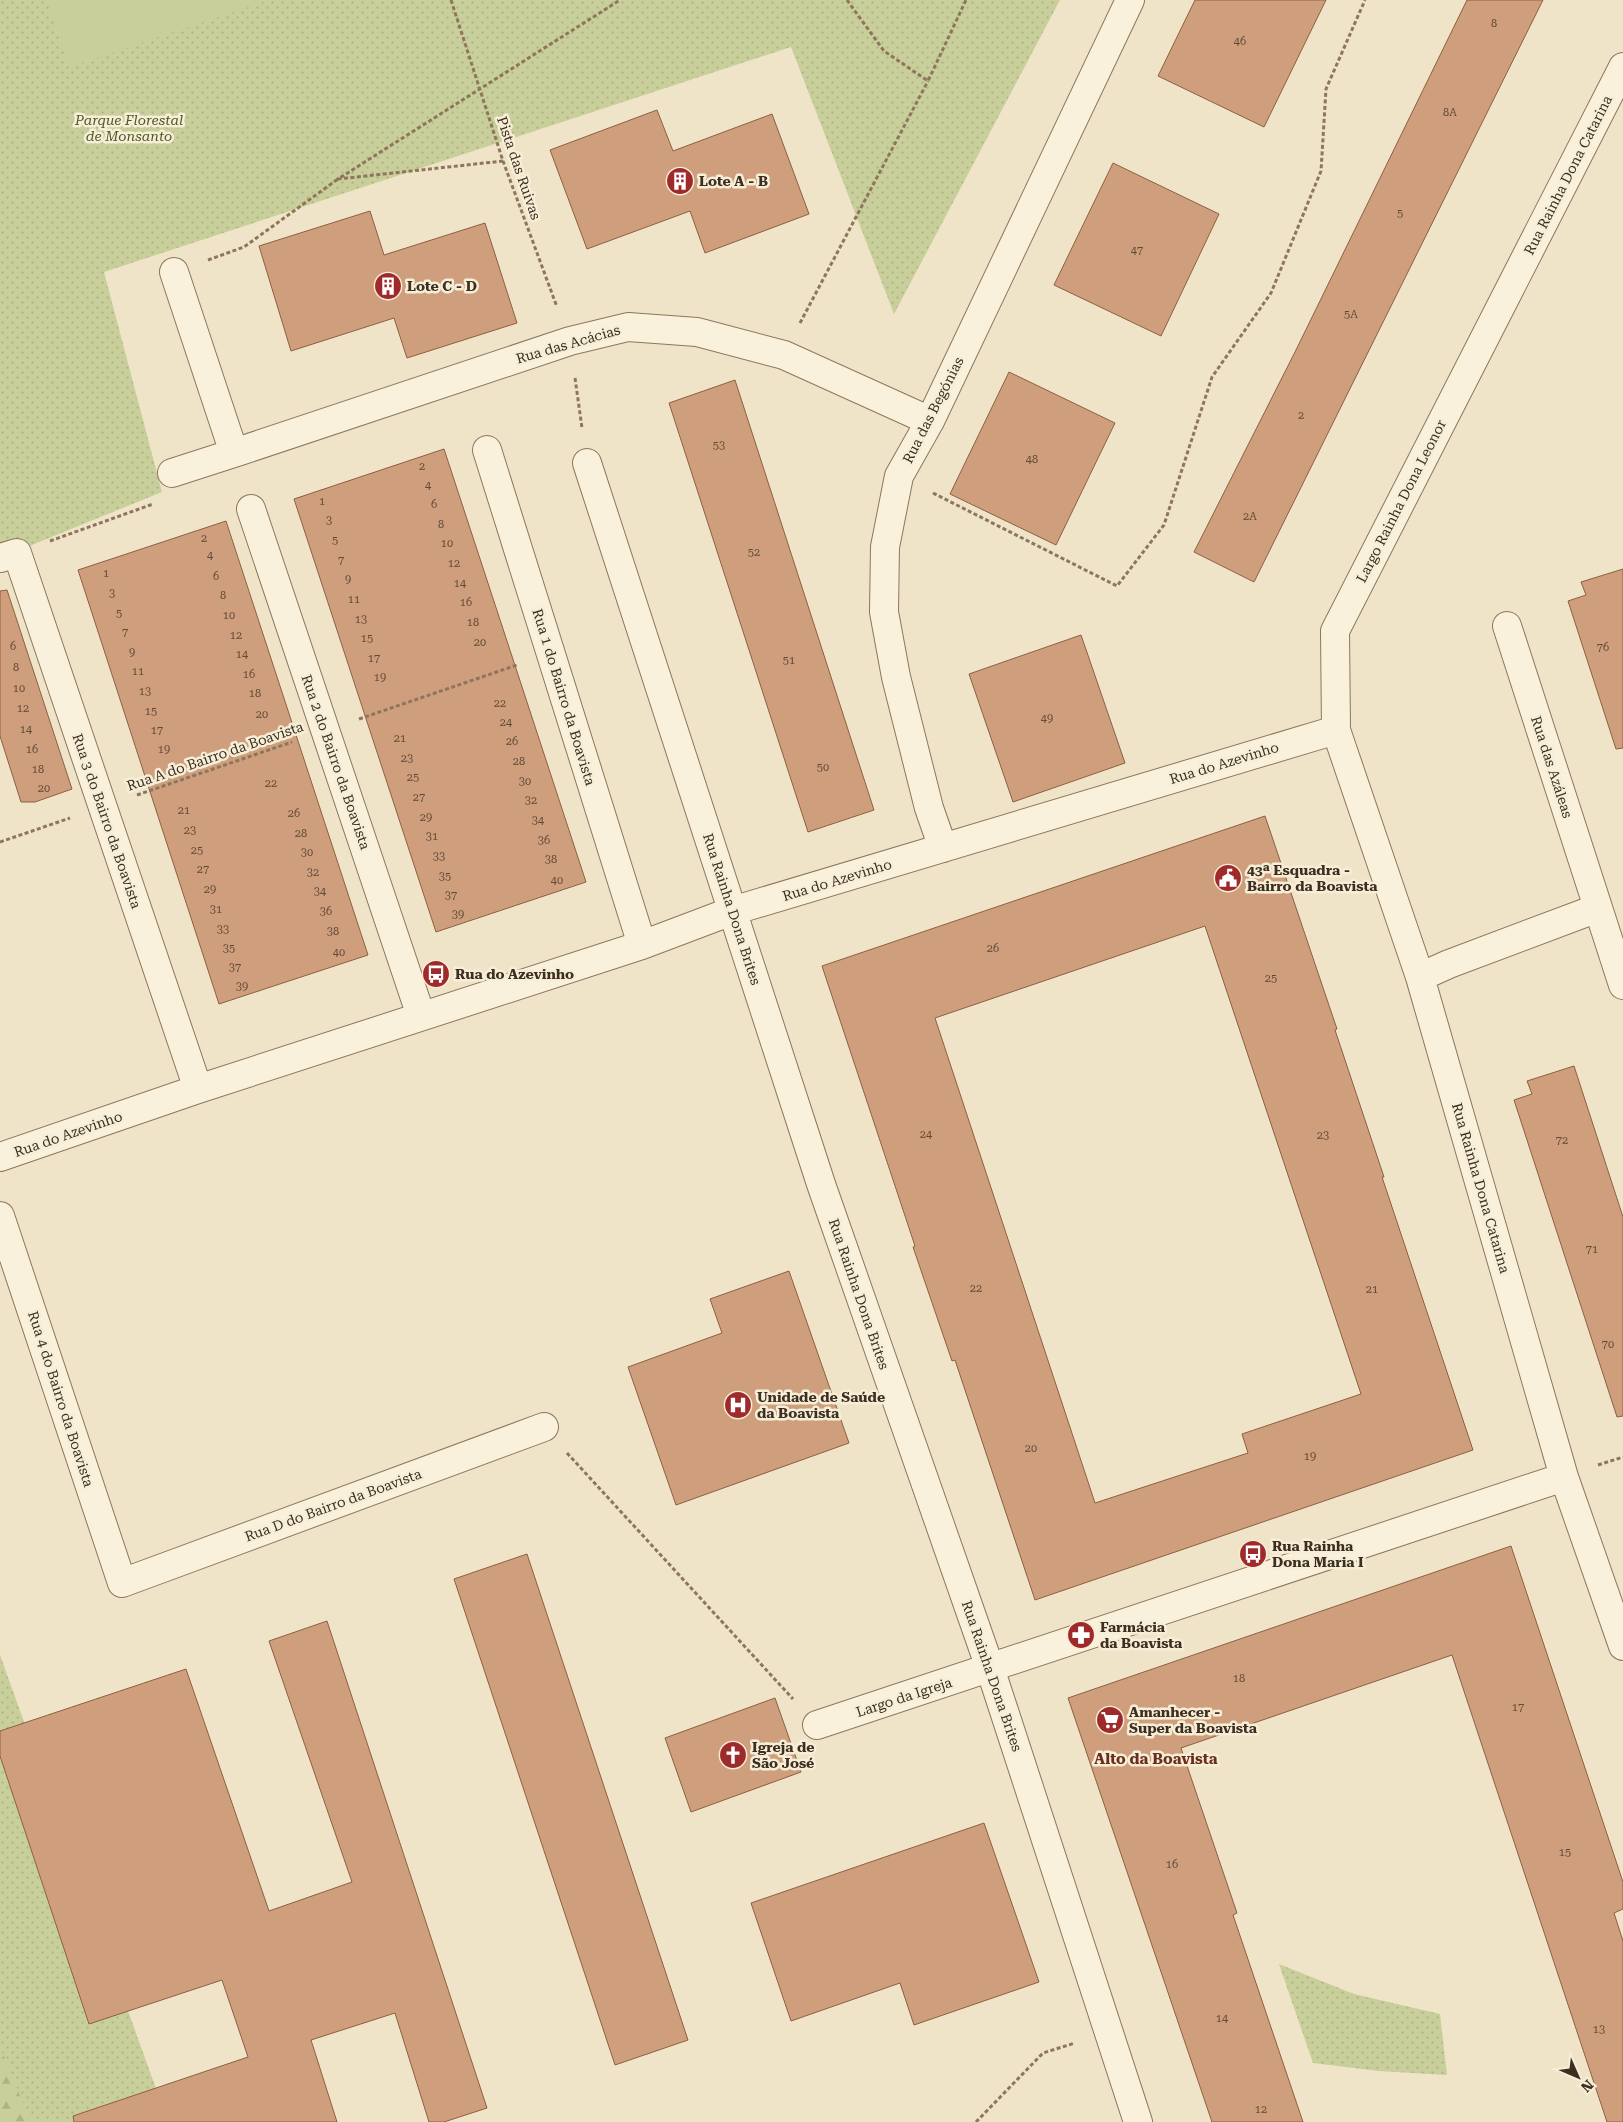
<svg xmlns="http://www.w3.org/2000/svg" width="1623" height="2122" font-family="'Roboto Serif',serif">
<defs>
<pattern id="grass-dots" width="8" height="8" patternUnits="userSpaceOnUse" patternTransform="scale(1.25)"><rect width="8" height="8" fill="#c9cf9b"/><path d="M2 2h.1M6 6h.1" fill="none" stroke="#aeb285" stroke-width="1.8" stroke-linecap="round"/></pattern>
<pattern id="forest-firs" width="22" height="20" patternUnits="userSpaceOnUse" patternTransform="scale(1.25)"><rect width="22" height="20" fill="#c9cf9b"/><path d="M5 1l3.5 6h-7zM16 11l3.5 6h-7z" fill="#aeb285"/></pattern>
</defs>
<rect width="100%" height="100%" fill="#f0e4c8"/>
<path fill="url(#grass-dots)" d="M0,0h1060l-166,314 -103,-267 -687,225 58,220 -162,66z
M0,1655l168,467h-168z
M1279,1964l75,30 86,20 7,61 -69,-4 -65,-8z"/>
<path fill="url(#forest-firs)" d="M0,2047l31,75h-31z"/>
<path fill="#c9cf9b" d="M47,0h222l-199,67z"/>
<path fill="#cf9f7d" stroke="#8d5f41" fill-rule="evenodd" d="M1195,0h131l-62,127 -106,-51z
M1467,0h76l-289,582 -60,-30 102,-202z
M657,110l16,41 99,-37 37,100 -104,39 -15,-42 -103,38 -37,-99z
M1113,163l106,51 -58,122 -107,-51z
M370,211l14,44 101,-32 32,100 -110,35 -13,-40 -103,33 -32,-105z
M1009,372l106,51 -59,122 -106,-51z
M735,380l139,430 -66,22 -139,-429z
M444,449l142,433 -150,50 -142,-433z
M226,521l142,434 -149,49 -141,-434z
M1623,569v179l-7,1 -48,-148 18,-6 -5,-13z
M7,590l65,199 -37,13h-14l-21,-66v-145z
M1081,635l44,128 -112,39 -44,-128z
M1265,816l72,213 -2,1 49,147h-2l91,273 -438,150 -80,-240 -3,1 -39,-114 2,-1 -93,-280zM1205,926l156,468 -119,40 6,19 -153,50 -160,-485z
M1574,1066l49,151v199l-6,1 -103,-317 18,-6 -5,-13z
M789,1271l60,172 -173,62 -48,-138 94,-34 -12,-34z
M1511,1546l112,336v27l-9,4 9,28v181h-16l-155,-467 -271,93 56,165 -4,2 70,207h-91l-144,-424z
M527,1554l161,486 -73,25 -161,-486z
M327,1621l160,487 -43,14h-15l-34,-109 -84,27 26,82h-263l-1,-6 175,-59 -26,-77 -133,44 -89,-268v-25l186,-62 83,242 83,-29 -83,-241z
M775,1698l26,74 -110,40 -26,-74z
M984,1823l55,159 -125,43 -14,-42 -109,38 -40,-118z"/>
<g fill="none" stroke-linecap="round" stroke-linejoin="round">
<g stroke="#8d765c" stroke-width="30">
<path id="street" d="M1623,67l-288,564 1,99 84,247 144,500 59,169
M174,272l60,181 336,-112 58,-14 69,5 87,23 146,66
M487,450l155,495
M587,463l234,721 169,484 148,454
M172,473l62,-20
M251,509l170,507
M0,558l17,-5 181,536
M1507,626l116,359
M943,848l-14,-40 -33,-131 -12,-65 1,-65 14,-71 31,-55 200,-421
M1420,977l29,-13 149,-56
M0,1157l198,-68 444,-144 90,-34 604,-181
M0,1216l122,367 422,-156
M817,1725l747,-248"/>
</g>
<path stroke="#8d765c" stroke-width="3" stroke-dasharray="4 2.5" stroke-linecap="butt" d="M451,0l52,161 54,146
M847,0l37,51 44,30 38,-81
M503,161l-165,18 282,-179
M208,260l36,-13 94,-68
M800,323l128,-242
M575,378l7,50
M933,493l184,93 47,-61 48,-148 59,-84 50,-122 5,-82 39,-89
M50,541l103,-37
M359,719l158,-54
M137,795l155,-53
M0,842l70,-24
M567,1453l226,246
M1598,1465l25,-8
M976,2122l67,-69 32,-10"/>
<use href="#street" stroke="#faf1dc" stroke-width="28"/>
</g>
<defs>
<g id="building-disc" transform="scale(1.4375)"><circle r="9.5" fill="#9e2a2b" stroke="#f7eed8"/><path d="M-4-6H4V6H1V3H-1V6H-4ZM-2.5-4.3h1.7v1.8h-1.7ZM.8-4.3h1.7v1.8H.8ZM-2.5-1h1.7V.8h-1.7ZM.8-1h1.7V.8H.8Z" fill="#fff"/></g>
<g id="civic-disc" transform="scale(1.4375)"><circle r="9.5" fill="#9e2a2b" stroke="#f7eed8"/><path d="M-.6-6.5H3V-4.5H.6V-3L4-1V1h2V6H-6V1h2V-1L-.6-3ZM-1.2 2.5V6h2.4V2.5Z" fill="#fff"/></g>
<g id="bus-disc" transform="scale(1.4375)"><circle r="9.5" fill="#9e2a2b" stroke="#f7eed8"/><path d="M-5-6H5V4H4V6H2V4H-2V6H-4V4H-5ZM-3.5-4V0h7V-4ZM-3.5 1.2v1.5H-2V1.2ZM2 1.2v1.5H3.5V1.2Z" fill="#fff"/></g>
<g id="hospital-disc" transform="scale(1.4375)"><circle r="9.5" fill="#9e2a2b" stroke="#f7eed8"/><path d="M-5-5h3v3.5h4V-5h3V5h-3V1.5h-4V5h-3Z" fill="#fff"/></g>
<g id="pharmacy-disc" transform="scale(1.4375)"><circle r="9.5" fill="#9e2a2b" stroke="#f7eed8"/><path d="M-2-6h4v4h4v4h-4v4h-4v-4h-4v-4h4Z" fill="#fff"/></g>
<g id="supermarket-disc" transform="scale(1.4375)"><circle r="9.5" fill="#9e2a2b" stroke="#f7eed8"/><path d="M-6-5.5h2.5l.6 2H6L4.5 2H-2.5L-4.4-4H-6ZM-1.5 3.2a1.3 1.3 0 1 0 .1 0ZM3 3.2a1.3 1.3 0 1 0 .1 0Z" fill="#fff"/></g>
<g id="church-disc" transform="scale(1.4375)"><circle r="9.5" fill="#9e2a2b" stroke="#f7eed8"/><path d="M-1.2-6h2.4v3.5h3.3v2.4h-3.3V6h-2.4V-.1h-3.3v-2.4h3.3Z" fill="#fff"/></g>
</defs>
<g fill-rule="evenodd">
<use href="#building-disc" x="680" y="181"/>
<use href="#building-disc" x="388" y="286"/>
<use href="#civic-disc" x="1228" y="878"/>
<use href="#bus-disc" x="436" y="974"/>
<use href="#hospital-disc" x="738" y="1405"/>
<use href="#bus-disc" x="1253" y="1554"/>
<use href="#pharmacy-disc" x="1081" y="1635"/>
<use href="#supermarket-disc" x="1110" y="1720"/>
<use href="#church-disc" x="733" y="1755"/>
</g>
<g text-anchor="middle" stroke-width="5" stroke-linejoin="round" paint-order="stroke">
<g font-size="11" fill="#624a37">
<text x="1494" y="27">8</text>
<text x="1240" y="45">46</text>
<text x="1450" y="116">8A</text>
<text x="1400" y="217">5</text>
<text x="1137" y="254">47</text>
<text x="1351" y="318">5A</text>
<text x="1301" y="419">2</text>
<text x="719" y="449">53</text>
<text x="1032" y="463">48</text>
<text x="422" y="470">2</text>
<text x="428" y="489">4</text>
<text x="322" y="505">1</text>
<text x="434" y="508">6</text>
<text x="1250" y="520">2A</text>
<text x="329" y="524">3</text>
<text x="441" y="528">8</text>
<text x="204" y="542">2</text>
<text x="335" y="544">5</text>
<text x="447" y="547">10</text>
<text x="754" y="556">52</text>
<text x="210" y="559">4</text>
<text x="341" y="564">7</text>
<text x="454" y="567">12</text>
<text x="106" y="577">1</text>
<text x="216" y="580">6</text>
<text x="348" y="583">9</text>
<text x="460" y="587">14</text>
<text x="112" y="597">3</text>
<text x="223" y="599">8</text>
<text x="354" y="603">11</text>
<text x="466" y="606">16</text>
<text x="119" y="617">5</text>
<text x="229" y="619">10</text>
<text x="361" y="623">13</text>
<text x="473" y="626">18</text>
<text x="125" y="636">7</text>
<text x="236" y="639">12</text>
<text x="367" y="642">15</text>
<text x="480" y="646">20</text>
<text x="13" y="650">6</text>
<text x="1603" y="651">76</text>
<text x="132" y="656">9</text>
<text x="242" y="658">14</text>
<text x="374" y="662">17</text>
<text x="789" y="664">51</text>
<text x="16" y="671">8</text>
<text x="138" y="675">11</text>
<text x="249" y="678">16</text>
<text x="380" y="681">19</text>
<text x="19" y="692">10</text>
<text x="145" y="695">13</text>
<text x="255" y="697">18</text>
<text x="500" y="707">22</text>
<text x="23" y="712">12</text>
<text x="151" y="715">15</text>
<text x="262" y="718">20</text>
<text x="1047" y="722">49</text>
<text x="506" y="726">24</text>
<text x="26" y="733">14</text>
<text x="157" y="734">17</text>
<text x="400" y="742">21</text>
<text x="512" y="745">26</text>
<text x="32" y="753">16</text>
<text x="164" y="753">19</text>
<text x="407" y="762">23</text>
<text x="519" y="765">28</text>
<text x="823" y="771">50</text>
<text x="38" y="773">18</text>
<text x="413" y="781">25</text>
<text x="525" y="785">30</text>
<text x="271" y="787">22</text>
<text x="44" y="792">20</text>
<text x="419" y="801">27</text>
<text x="531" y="804">32</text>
<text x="184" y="814">21</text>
<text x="294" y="817">26</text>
<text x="426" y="821">29</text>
<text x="538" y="824">34</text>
<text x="190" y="834">23</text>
<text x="301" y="837">28</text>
<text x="432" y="840">31</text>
<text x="544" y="844">36</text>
<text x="197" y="854">25</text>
<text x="307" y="856">30</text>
<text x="439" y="860">33</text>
<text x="551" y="863">38</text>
<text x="203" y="873">27</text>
<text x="313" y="876">32</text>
<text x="445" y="880">35</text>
<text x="557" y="884">40</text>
<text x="210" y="893">29</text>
<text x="320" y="895">34</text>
<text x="451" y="899">37</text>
<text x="216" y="913">31</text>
<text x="326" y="915">36</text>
<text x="458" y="918">39</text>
<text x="223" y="933">33</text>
<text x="333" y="935">38</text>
<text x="229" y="952">35</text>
<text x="993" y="952">26</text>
<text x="339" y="956">40</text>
<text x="235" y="971">37</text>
<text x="1271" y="982">25</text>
<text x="242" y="990">39</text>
<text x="926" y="1138">24</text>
<text x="1323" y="1139">23</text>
<text x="1562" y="1144">72</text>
<text x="1592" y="1253">71</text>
<text x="976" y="1292">22</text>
<text x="1372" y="1293">21</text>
<text x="1608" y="1348">70</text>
<text x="1031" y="1452">20</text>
<text x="1310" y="1460">19</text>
<text x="1239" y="1682">18</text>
<text x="1518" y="1711">17</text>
<text x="1565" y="1856">15</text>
<text x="1172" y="1868">16</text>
<text x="1222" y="2022">14</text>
<text x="1599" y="2033">13</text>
<text x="1261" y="2113">12</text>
</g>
<g font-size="14" font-style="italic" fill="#4d5a26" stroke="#f7eed8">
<text x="129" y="125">Parque Florestal<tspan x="129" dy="16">de Monsanto</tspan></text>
</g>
<g font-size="14" fill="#3d2e20" stroke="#f7eed8">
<text transform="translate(519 168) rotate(71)" y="5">Pista das Ruivas</text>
<text transform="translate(1568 175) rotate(-63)" y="5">Rua Rainha Dona Catarina</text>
<text transform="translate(568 344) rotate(-16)" y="5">Rua das Acácias</text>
<text transform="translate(933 410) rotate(-63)" y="5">Rua das Begónias</text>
<text transform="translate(1401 501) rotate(-63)" y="5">Largo Rainha Dona Leonor</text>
<text transform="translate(564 697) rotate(73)" y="5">Rua 1 do Bairro da Boavista</text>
<text transform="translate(215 756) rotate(-19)" y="5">Rua A do Bairro da Boavista</text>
<text transform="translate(336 762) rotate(71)" y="5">Rua 2 do Bairro da Boavista</text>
<text transform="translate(1224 763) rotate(-17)" y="5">Rua do Azevinho</text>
<text transform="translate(1552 767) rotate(72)" y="5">Rua das Azáleas</text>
<text transform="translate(107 821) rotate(71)" y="5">Rua 3 do Bairro da Boavista</text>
<text transform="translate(837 880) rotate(-17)" y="5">Rua do Azevinho</text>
<text transform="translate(732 909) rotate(72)" y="5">Rua Rainha Dona Brites</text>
<text transform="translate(68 1134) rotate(-19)" y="5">Rua do Azevinho</text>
<text transform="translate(1481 1188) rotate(74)" y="5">Rua Rainha Dona Catarina</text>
<text transform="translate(859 1294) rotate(71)" y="5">Rua Rainha Dona Brites</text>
<text transform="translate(61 1399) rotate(72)" y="5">Rua 4 do Bairro da Boavista</text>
<text transform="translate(333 1505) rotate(-20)" y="5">Rua D do Bairro da Boavista</text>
<text transform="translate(992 1676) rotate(71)" y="5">Rua Rainha Dona Brites</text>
<text transform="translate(904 1697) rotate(-18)" y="5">Largo da Igreja</text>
</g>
<g font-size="14" font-weight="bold" fill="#3d2e20" stroke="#f7eed8" text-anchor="start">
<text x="699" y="186">Lote A - B</text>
<text x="407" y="291">Lote C - D</text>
<text x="1247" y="875">43ª Esquadra -<tspan x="1247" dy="16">Bairro da Boavista</tspan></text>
<text x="455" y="979">Rua do Azevinho</text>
<text x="757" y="1402">Unidade de Saúde<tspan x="757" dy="16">da Boavista</tspan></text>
<text x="1272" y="1551">Rua Rainha<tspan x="1272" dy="16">Dona Maria I</tspan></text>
<text x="1100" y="1632">Farmácia<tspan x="1100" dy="16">da Boavista</tspan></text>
<text x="1129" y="1717">Amanhecer -<tspan x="1129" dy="16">Super da Boavista</tspan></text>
<text x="752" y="1752">Igreja de<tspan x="752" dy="16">São José</tspan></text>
</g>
<g font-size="15" font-weight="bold" fill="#6b2e1e" stroke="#f7eed8">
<text x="1156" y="1764">Alto da Boavista</text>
</g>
</g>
<g transform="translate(1578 2077) rotate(135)" stroke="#f7eed8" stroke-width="4" paint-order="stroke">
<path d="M0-4L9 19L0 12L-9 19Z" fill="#3d2e20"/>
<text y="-8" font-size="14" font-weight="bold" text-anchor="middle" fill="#3d2e20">N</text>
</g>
</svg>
